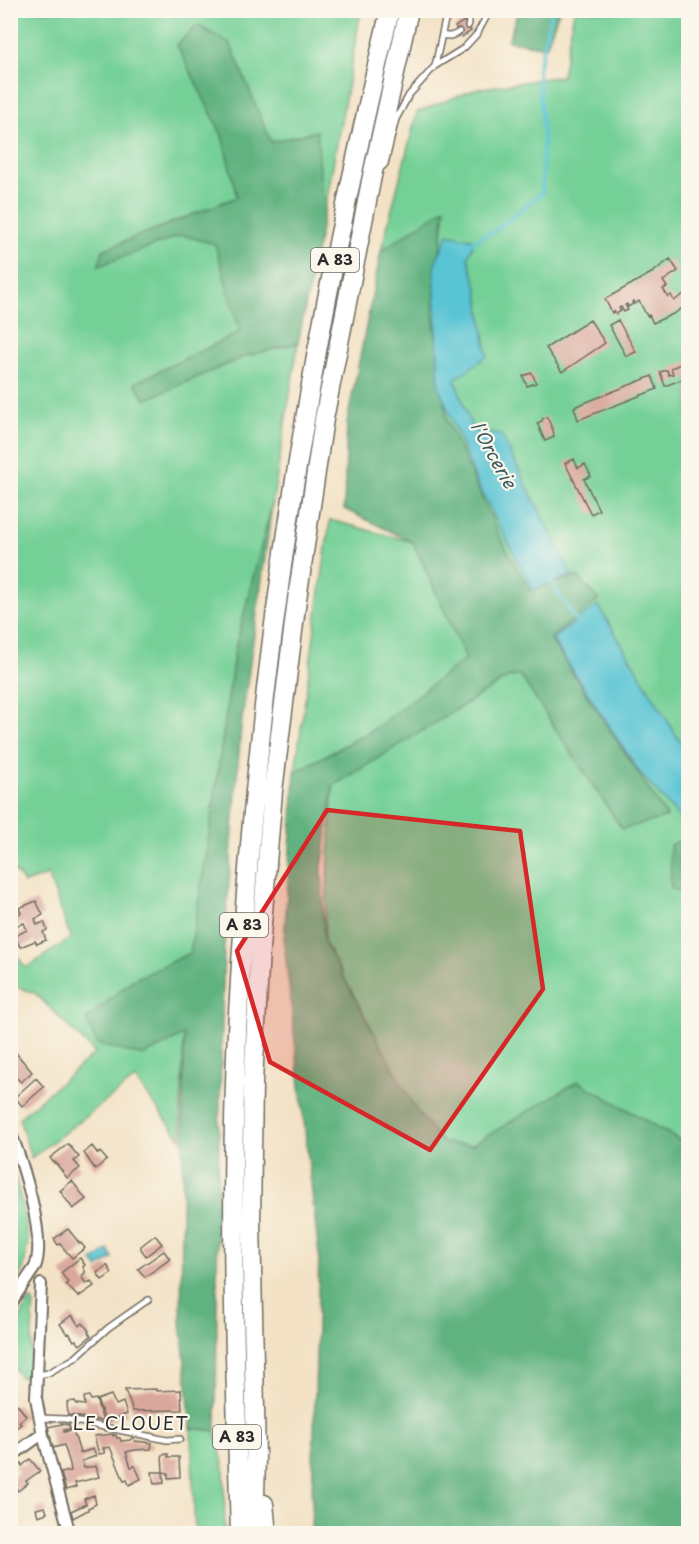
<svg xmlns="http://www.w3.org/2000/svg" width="699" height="1544" font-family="'Playpen Sans',sans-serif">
<rect width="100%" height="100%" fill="#fbf7ec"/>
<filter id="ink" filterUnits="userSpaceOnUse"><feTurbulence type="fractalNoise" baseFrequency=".0167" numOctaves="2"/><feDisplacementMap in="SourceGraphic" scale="12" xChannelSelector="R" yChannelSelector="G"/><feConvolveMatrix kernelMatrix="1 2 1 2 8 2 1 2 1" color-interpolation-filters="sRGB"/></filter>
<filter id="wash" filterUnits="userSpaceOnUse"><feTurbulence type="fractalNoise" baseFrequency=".008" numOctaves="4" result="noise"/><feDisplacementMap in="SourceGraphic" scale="24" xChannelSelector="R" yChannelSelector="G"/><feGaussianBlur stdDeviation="1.35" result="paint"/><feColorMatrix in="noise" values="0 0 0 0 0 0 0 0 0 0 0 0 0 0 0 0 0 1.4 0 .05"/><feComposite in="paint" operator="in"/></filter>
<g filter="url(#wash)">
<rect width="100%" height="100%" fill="#f3e2c5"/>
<path fill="#75d097" stroke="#507e61" stroke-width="1.5" d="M11,11h350l-34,187 -5,1 -51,-57 -41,-99 -53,2 45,90 15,62 -134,53 -4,15 83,-30 34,9 24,88 -105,51 10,17 101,-44 52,-13 -25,157 -38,149 -28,202 -17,103 -59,27 53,53 -4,104 -45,-59 -104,79 -12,-40 76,-65 -60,-60 -24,-8 -1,-38 16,21 45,-30 -23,-63 -24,8 -5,-7 -8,-7z
M574,11h114v1134l-110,-64 -106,65 -29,-3 -27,-33 -92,-169 9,-155 174,-108 13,-3 102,154 45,-12 -117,-178 48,-40 -21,-23 -48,15 -28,-52 -54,-118 -14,-108 12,-104 -64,42 36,-139 59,-23 86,-13z
M330,520l83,22 53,117 -93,71 -78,42z
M10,1162l11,38 7,41 -4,26 -10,20 -3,3z
M30,1300l4,1 -4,68 -4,8h-6l-8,-12 -1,1v-33l2,-2z
M191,1428l25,3 8,37 1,65h-30z"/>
<path fill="#60b280" stroke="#466e56" stroke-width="1.5" d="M518,11h41l-13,36 -38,-6z
M197,25l33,18 41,99 46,-11 5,67h5l-29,145 -52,13 -101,44 -10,-17 105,-51 -25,-88 -33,-9 -83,31 4,-16 134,-53 -15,-62 -45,-90z
M445,208l-12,105 14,108 54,118 28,51 48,-14 22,23 -49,40 117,178 -45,12 -102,-154 -13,3 -174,108 -11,82 2,73 92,169 27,33 29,2 106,-64 110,64v388h-377l8,-277 -35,-314 11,-170 78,-42 93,-72 -53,-116 -69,-33 3,-87 34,-171z
M688,477v45l-9,-21z
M273,500l-32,227 -17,219 -6,227 -2,258 -25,-3 -10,-107 3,-286 -41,21 -46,-12 -11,-24 45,-39 59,-28 17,-102 28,-202z
M688,837v56l-17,-4 -1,-44z"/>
<path fill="#59c4d4" stroke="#427880" stroke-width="1.5" d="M448,234l27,6 -7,17 10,34 9,65 -32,23 18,52 28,4 71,140 -39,15 -57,-109 -37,-94 -5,-121z
M598,605l90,150v72l-48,-54 -88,-134z
M108,1250l5,8 -15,10 -5,-7z"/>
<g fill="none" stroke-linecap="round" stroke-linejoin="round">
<path stroke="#59c4d4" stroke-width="4" d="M473,242l2,-2 20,-9 47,-38 1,-58 -5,-66 14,-59
M550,581l29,43"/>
</g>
<g id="blocks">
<path fill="#d9a79b" d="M464,21l7,10 -9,6 -7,-10z
M670,259l8,12 -15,10 4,6 -4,2 5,8 3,-2 3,6 14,-10v13l-13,9 -22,10 -4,-8 -2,1 -8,-15 -4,3 -2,-3 -1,1 1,2 -5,3 -1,-3 -2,1 3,5 -4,2 -3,-5 -2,1 2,3 -5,3 -2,-3 -2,2 -7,-14 48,-27z
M590,320l15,23 -43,29 -16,-24z
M618,320l18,32 -10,4 -17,-31z
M688,361v16l-23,9 -5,-14 7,-2 2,5 4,-1 -2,-6z
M532,373l4,10 -9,3 -4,-10z
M652,376l5,13 -79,31 -4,-13z
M547,417l6,13 1,7 -9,4 -8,-18 5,-2 1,-3z
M574,459l4,9 7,-4 6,12 -7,3 15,31 -8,4 -26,-51z
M36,901l7,14 -8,4 2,6 7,-3 3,8 -4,2 3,8 -9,4 -2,-3 -15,6 -5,-11 12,-6 -3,-7 -9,3 -5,-9 11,-4 -2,-5z
M16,1053l16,19 -11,10 -11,-10v-15z
M36,1078l8,9 -22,19 -7,-9z
M68,1144l11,13 -5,4 6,7 -13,10 -12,-16 -1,1 -4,-5z
M92,1146l6,8 2,-2 7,8 -12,9 -11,-16z
M72,1181l14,18 -13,10 -13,-18z
M68,1229l12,15 1,-1 4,5 -13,10 -12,-14 -2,1 -4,-6z
M155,1235l7,9 -16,12 -5,-7v-3z
M164,1251l6,8 -25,18 -7,-8z
M80,1258l5,7 -2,2 2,4v2l-4,3 5,8 5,-3 3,5 -16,11 -12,-13 2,-2 -7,-9z
M107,1265l5,8 -10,7 -5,-7z
M72,1315l7,11 4,-3 6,8 -1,1 3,4 -11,9 -4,-5 -2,1 -5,-8 -2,1 -7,-10z
M156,1389v2l25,-1 1,20 -49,1 -8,-21z
M111,1395l5,10 7,-3 4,12 -21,8 -9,-22z
M89,1396l2,4 5,-1 7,22 -35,-6 -1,-13 8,-1 1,3 9,1 -1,-8z
M17,1404l9,12 -7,6 2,2 -6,5 -2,-3 -3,2v-20z
M62,1424l7,1 1,4 -6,1v2l9,-2 7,23 13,-4 3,7 -14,5 2,7 12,-2 3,11 -24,6 1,4 -10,3 -5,-17 10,-2 -1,-7 -6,-19 -11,3 -5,-21z
M113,1434v2l3,-1 1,3h3l1,3 9,-1 2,-2h2l1,3 17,2 -1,6 -16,1 -9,2 5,15 4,-1 6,13 -12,6 -2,-5 -3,1 -14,-34 -7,1 2,5 -6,1 -5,-18z
M168,1454v3h11l1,20 -12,1v-5l-5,-1 -1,-17z
M30,1459l10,12 -14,10 2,2 -10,8 -2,-3 -4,4 -2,-2v-11l9,-7 -4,-5 6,-4 1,3z
M152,1472h11l1,11 -10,1z
M94,1495l2,9 -8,4v2l-15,8 -2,-7 15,-7 -2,-5z
M45,1507l2,6 -9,3 -2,-7z"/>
</g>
</g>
<g filter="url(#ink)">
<use href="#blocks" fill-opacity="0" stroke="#716b61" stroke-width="1.5"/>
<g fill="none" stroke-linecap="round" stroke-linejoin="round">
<g stroke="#716b61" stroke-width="8">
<path id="service" d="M464,10l4,7 1,6 -1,3
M445,20l2,-10
M442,35c7,2 11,1 17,-3
M435,66l10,-46 17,-10
M380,169l5,-5 11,-45 13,-24 26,-29 29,-18 13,-14 13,-24
M38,1375l10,-2 27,-15 33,-30 40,-28
M40,1418l25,1 102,21 13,-1"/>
</g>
<g stroke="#716b61" stroke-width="14">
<path id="minor" d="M10,1131c12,30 37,107 25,136l-25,37
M41,1284l-5,114 7,37 27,99
M10,1457l28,-20 5,-2"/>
</g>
<g stroke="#716b61" stroke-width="21">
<path id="trunk" d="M264,1504l3,30
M240,1534c-5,-168 -11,-335 -3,-502 10,-195 31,-390 63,-583 24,-147 55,-293 90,-439
M254,1534l2,-76 -5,-238 2,-137 7,-135 13,-157 24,-192 27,-180 48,-243 37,-166"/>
</g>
<use href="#service" stroke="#fff" stroke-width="5"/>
<use href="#minor" stroke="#fff" stroke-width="10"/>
<use href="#trunk" stroke="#fff" stroke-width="18"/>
</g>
</g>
<path fill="#d62828" fill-opacity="0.2" stroke="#d62828" stroke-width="4.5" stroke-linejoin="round" d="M327,810l193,21 23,158 -113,161 -160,-88 -33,-111z"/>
<g text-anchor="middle" stroke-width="4.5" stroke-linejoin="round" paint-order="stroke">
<g fill="#fbf7ec" stroke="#696865" stroke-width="1.5">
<rect x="311" y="248" width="48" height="24" rx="4.5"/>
<rect x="220" y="913" width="48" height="24" rx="4.5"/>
<rect x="213" y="1425" width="48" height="24" rx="4.5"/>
</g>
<g font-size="15" font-weight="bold" fill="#2b2b2b">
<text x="335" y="265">A 83</text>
<text x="244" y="930">A 83</text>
<text x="237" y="1442">A 83</text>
</g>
<g font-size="18" font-style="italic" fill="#39595e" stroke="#fbf7ec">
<text transform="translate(493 455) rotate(61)" y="6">l'Orcerie</text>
</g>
<g font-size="18" letter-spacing="1.5" fill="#2b2b2b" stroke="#fbf7ec">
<text x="131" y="1430">LE CLOUET</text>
</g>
</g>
<rect width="699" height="1544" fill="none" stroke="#fbf7ec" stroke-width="36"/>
</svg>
